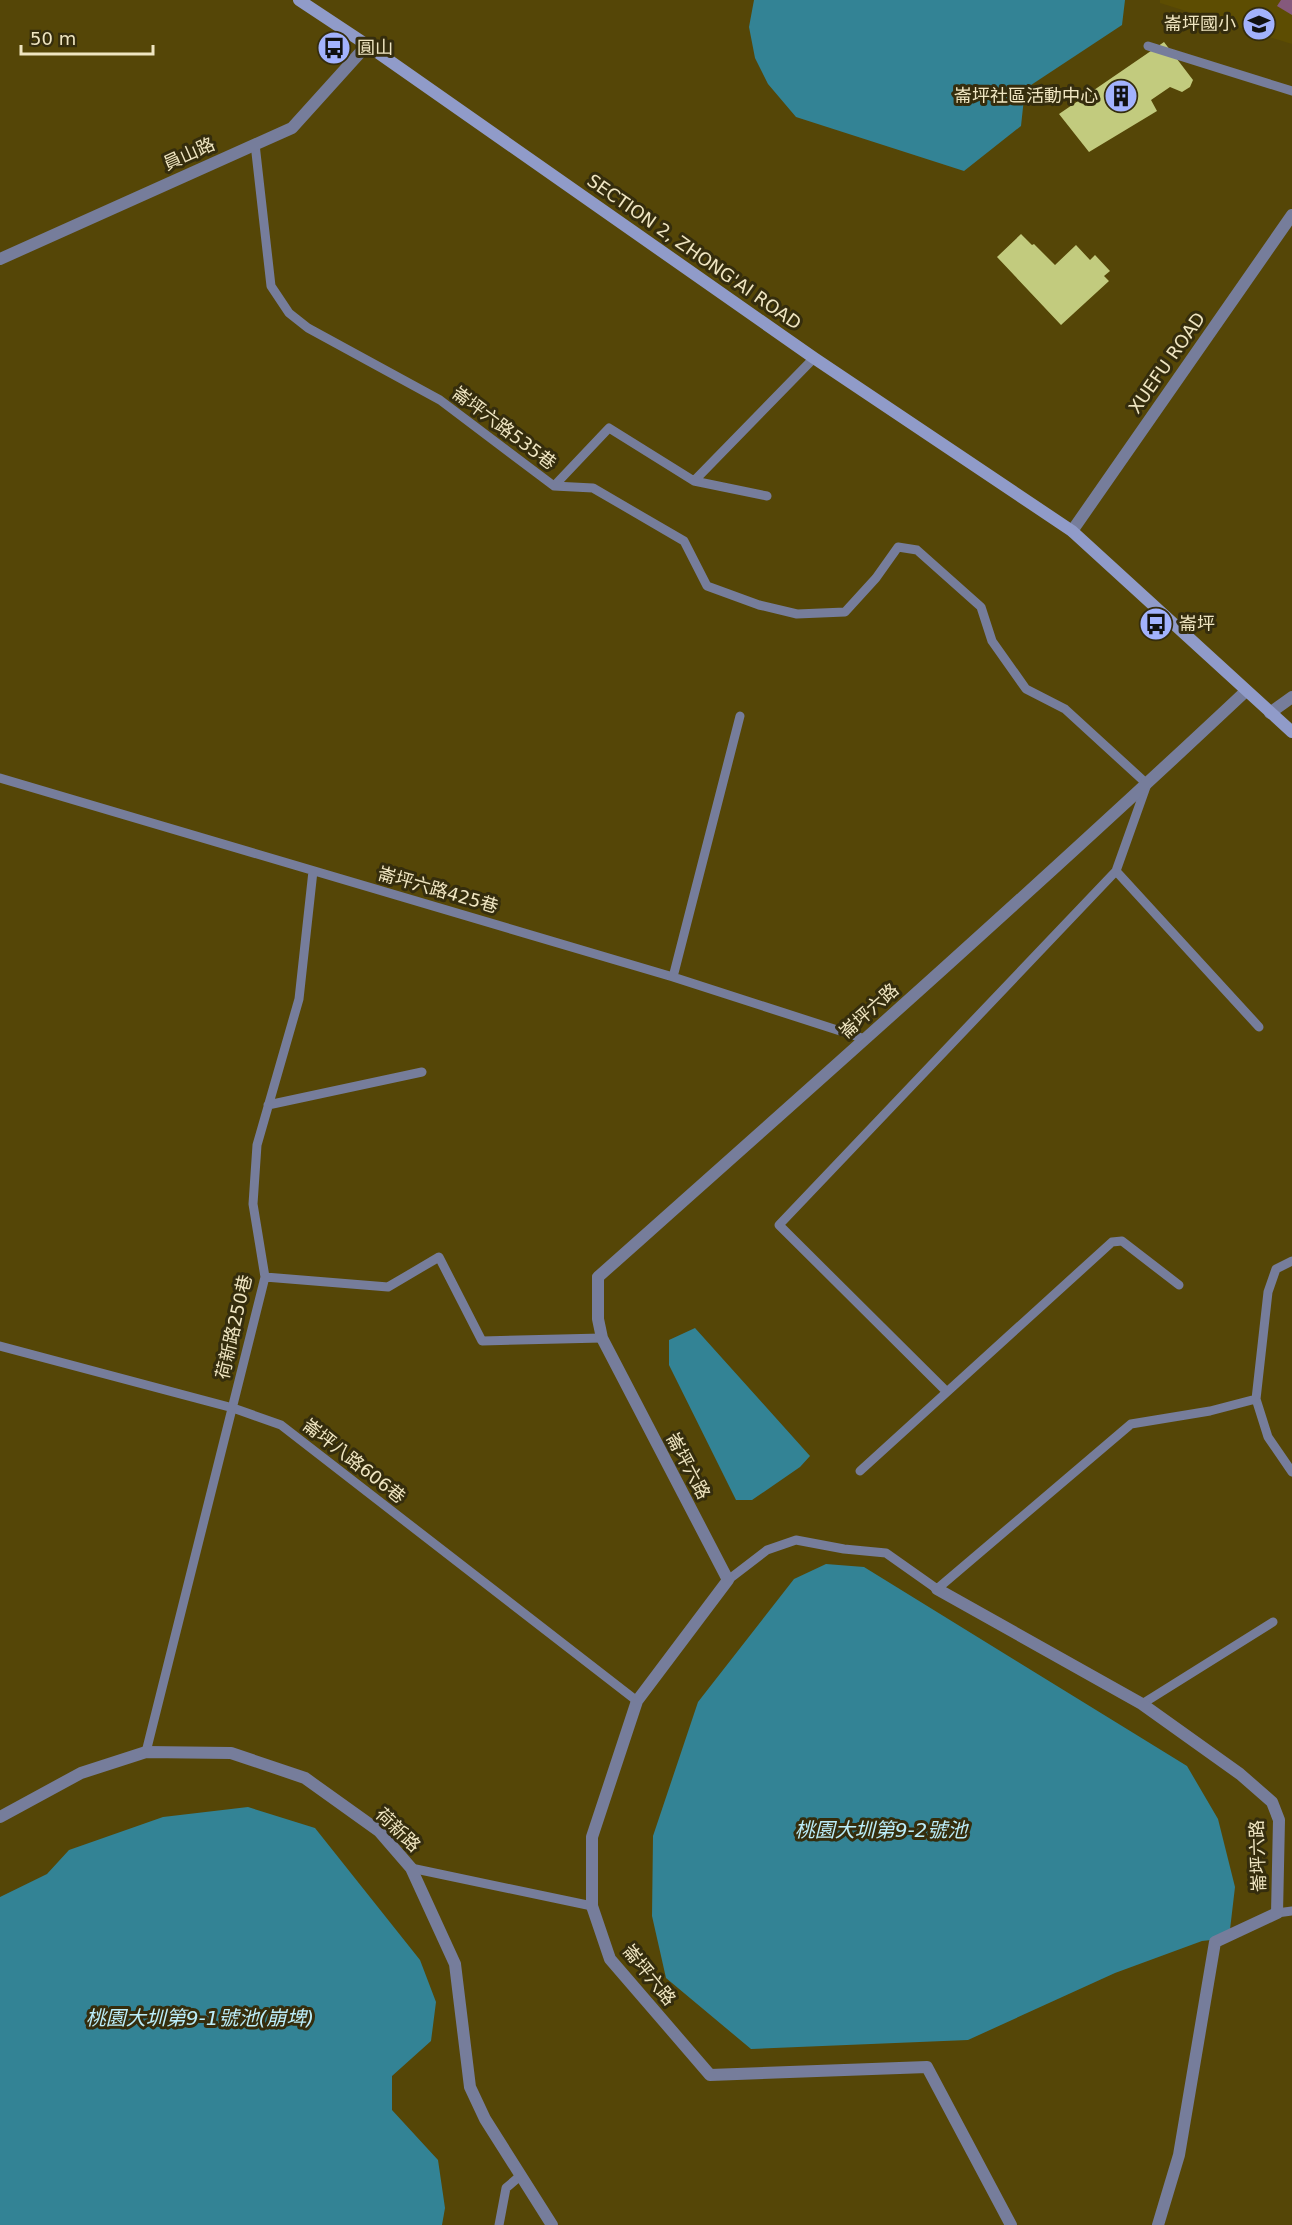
<svg xmlns="http://www.w3.org/2000/svg" width="1292" height="2225" font-family="'DejaVu Sans','Noto Sans TC',sans-serif">
<rect width="100%" height="100%" fill="#554607"/>
<path fill="#5d4d02" d="M1160,0h132v44l-132,-41z"/>
<path fill="#85597c" d="M1281,0h11v15l-15,-9z"/>
<path fill="#338395" d="M754,0h371l-3,25 -97,64 -4,37 -57,45 -168,-54 -28,-33 -13,-26 -6,-31z
M695,1328l115,128 -10,11 -48,33h-16l-67,-135v-25z
M826,1564l38,3 323,199 31,53 17,68 -6,51 -27,3 -87,32 -147,67 -217,9 -85,-71 -14,-62 1,-80 45,-134 96,-123z
M248,1807l67,21 105,132 16,42 -5,39 -39,35v34l46,50 7,48 -3,17h-442v-328l47,-23 22,-24 94,-33z"/>
<path fill="#c2cb7e" d="M1164,42l29,38 -3,7 -8,5 -12,-5 -19,13 6,11 -68,41 -30,-38z
M1021,234l11,11 2,-1 21,21 21,-20 14,15 5,-5 15,16 -6,5 5,5 -48,44 -64,-68z"/>
<g fill="none" stroke-linecap="round" stroke-linejoin="round">
<path stroke="#767d9b" stroke-width="9" d="M1148,46l144,45
M255,144l16,142 18,27 19,15 132,72 114,86 39,2 91,53 23,45 52,19 38,9 48,-2 31,-34 22,-31 19,3 64,57 11,34 34,48 39,20 82,75 -31,87 -337,354 167,166
M694,481l73,15
M554,486l55,-58 85,53 120,-123
M0,778l673,199 192,62
M1116,871l143,156
M673,977l67,-261
M268,1105l154,-33
M1292,1261l-16,8 -8,23 -12,107 12,38 24,35
M265,1277l123,10 51,-30 43,84 120,-3
M0,1346l233,62 48,17 356,276
M860,1471l252,-229 10,-1 57,44
M728,1580l39,-30 29,-10 48,9 42,4 51,36 194,-165 79,-13 46,-12
M1142,1704l131,-82
M146,1752l119,-475 -12,-73 4,-59 42,-146 14,-128
M411,1868l181,38
M1277,1913l15,-2
M499,2225l7,-37 14,-12"/>
<path stroke="#767d9b" stroke-width="12" d="M0,259l292,-131 75,-83
M1072,531l220,-316
M1270,713l22,-16
M937,1589l205,115 98,70 32,28 7,18 -2,93 -62,29 -36,213 -21,70
M0,1817l81,-44 65,-21 85,1 74,25 74,53 32,37 44,96 15,123 15,32 67,106
M1011,2225l-84,-158 -217,8 -100,-116 -18,-53v-69l45,-136 91,-121 -126,-242 -4,-19v-42c217,-193 436,-387 648,-586"/>
<path stroke="#909bc9" stroke-width="12" d="M299,0l68,45 447,313 258,173 220,201"/>
</g>
<defs>
<g id="school-disc" transform="scale(1.725)"><circle r="9.5" fill="#a2b2fd" stroke="#352d0d"/><path d="M0-5L7-2L0 1L-7-2ZM-4 1L0 2.5L4 1V4Q0 6-4 4Z" fill="#111"/></g>
<g id="bus-disc" transform="scale(1.725)"><circle r="9.5" fill="#a2b2fd" stroke="#352d0d"/><path d="M-5-6H5V4H4V6H2V4H-2V6H-4V4H-5ZM-3.5-4V0h7V-4ZM-3.5 1.2v1.5H-2V1.2ZM2 1.2v1.5H3.5V1.2Z" fill="#111"/></g>
<g id="building-disc" transform="scale(1.725)"><circle r="9.5" fill="#a2b2fd" stroke="#352d0d"/><path d="M-4-6H4V6H1V3H-1V6H-4ZM-2.5-4.3h1.7v1.8h-1.7ZM.8-4.3h1.7v1.8H.8ZM-2.5-1h1.7V.8h-1.7ZM.8-1h1.7V.8H.8Z" fill="#111"/></g>
</defs>
<g fill-rule="evenodd">
<use href="#school-disc" x="1259" y="24"/>
<use href="#bus-disc" x="334" y="48"/>
<use href="#building-disc" x="1121" y="96"/>
<use href="#bus-disc" x="1156" y="624"/>
</g>
<g text-anchor="middle" stroke-width="6" stroke-linejoin="round" paint-order="stroke">
<g font-size="18" fill="#efe5c1" stroke="#352d0d" text-anchor="end">
<text x="1236" y="30">崙坪國小</text>
<text x="357" y="54" text-anchor="start">圓山</text>
<text x="1098" y="102">崙坪社區活動中心</text>
<text x="1179" y="630" text-anchor="start">崙坪</text>
</g>
<g font-size="18" fill="#efe5c1" stroke="#352d0d">
<text transform="translate(189 154) rotate(-24)" y="6">員山路</text>
<text transform="translate(694 252) rotate(35)" y="6">SECTION 2, ZHONG'AI ROAD</text>
<text transform="translate(1167 363) rotate(-55)" y="6">XUEFU ROAD</text>
<text transform="translate(504 428) rotate(37)" y="6">崙坪六路535巷</text>
<text transform="translate(438 890) rotate(16)" y="6">崙坪六路425巷</text>
<text transform="translate(869 1011) rotate(-42)" y="6">崙坪六路</text>
<text transform="translate(234 1327) rotate(-77)" y="6">荷新路250巷</text>
<text transform="translate(354 1461) rotate(38)" y="6">崙坪八路606巷</text>
<text transform="translate(688 1466) rotate(62)" y="6">崙坪六路</text>
<text transform="translate(398 1830) rotate(44)" y="6">荷新路</text>
<text transform="translate(1258 1856) rotate(-92)" y="6">崙坪六路</text>
<text transform="translate(649 1975) rotate(51)" y="6">崙坪六路</text>
</g>
<g font-size="20" font-style="italic" fill="#bcedf9" stroke="#352d0d">
<text x="881" y="1837">桃園大圳第9-2號池</text>
<text x="200" y="2025">桃園大圳第9-1號池(崩埤)</text>
</g>
</g>
<path d="M21 45v9h132v-9" fill="none" stroke="#efe5c1" stroke-width="3"/>
<text x="30" y="45" font-size="18" fill="#efe5c1" stroke="#352d0d" stroke-width="4.5" paint-order="stroke">50 m</text>
</svg>
